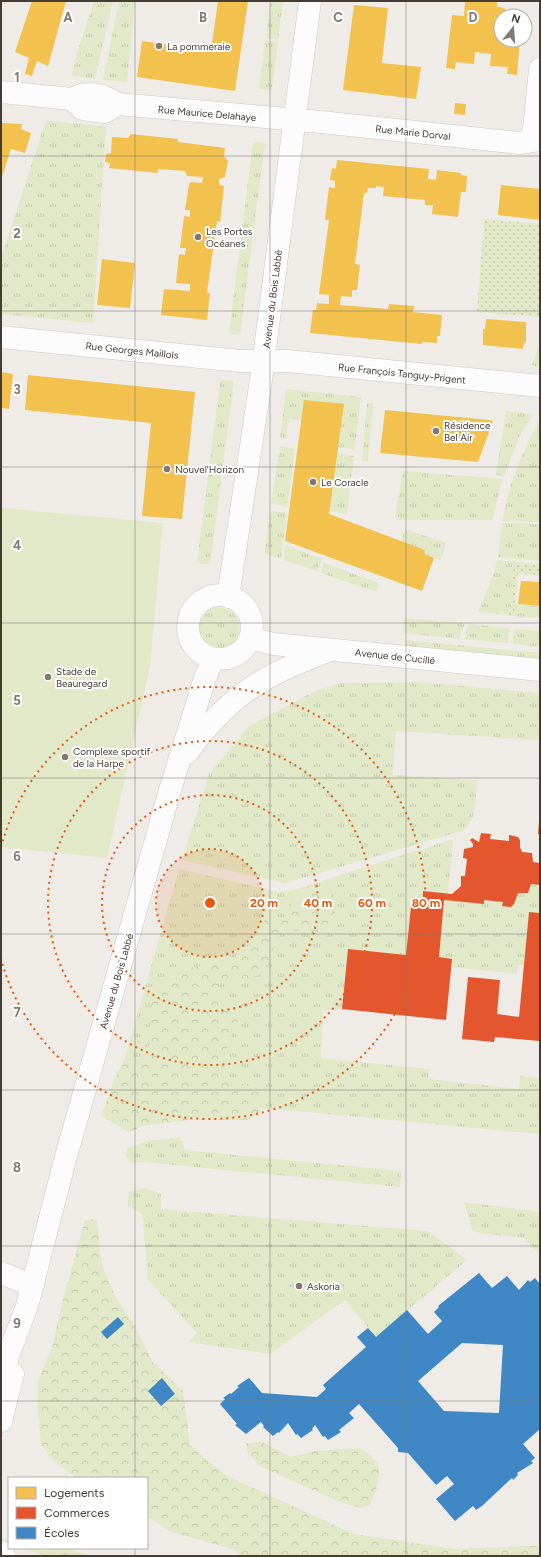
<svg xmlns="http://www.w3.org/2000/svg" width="541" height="1557" font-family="Figtree,sans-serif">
<defs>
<pattern id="grass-tufts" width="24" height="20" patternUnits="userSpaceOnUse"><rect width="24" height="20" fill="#e1e9c8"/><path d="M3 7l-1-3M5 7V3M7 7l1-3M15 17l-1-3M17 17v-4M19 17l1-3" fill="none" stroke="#c2c9ac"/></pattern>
<pattern id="forest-crowns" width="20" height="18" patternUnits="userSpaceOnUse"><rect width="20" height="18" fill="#e1e9c8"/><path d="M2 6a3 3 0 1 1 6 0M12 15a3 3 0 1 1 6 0" fill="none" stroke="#c2c9ac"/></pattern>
<pattern id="park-dots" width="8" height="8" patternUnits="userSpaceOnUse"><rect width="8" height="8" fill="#e1e9c8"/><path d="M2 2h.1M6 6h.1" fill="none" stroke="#c2c9ac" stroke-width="1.8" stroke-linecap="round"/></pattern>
</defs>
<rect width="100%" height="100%" fill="#efece8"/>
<path fill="url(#grass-tufts)" d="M94,1h19l-18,78 -23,-3 5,-23z
M119,1h16l-8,81 -24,-2z
M271,1h12l-5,39 -12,-2z
M265,40l13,2 -6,48 -13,-1z
M46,120l60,7 -13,196 -92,-9v-56z
M253,142l12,1 -25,192 -11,-2z
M540,343v25l-8,-3z
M220,380l14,1 -24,184 -13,-2z
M286,389l75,8 -6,52 -17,-1 -36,-27 -13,-2 -3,20 -6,-1z
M367,403l6,1 -5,57h-6z
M506,411l27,3 -13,21 -16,41 -8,-1z
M540,419v103l-38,-1c6,-35 21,-71 38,-102z
M280,446l15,3 -8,58 -16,-4z
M337,453l17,3 -7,58 -18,-3z
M403,471l100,8 -11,41h-95l-2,-4z
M272,511l15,2 -6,46 -15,-5 -1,-3 5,-38z
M502,523l38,1v37l-42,-4z
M405,529l41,14 -5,18 -17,-7 1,-4 -24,-9z
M285,545l37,14 -5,12 -33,-11z
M497,560l17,2 -5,53 -31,-3 16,-39z
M324,563l55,20 -3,9 -55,-19z
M515,604l25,2v12l-26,-2z
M196 629a22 22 0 1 1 44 0a22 22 0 1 1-44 0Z
M404,618l61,5 -6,16 -56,-6z
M469,624l40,4 -1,15 -44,-4z
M515,629l25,2v16l-27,-3z
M405,640l135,13v6l-135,-13z
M417,682l123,11v47l-144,-9 -3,44 84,5c-2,17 1,41 -15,51l-177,52 -103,-23 27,-86 40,-48 64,-34 27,-9z
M450,840l3,1 -5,53 -25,-3v7l-11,-1 -6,58 -58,-6 -6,61h-19l-2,48 108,11 -1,10 91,10 1,-13 20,2v56l-329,-31 -89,-35 57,-199 100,23 15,-2z
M531,884l9,1v28l-11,-1 -5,53h-6l-1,9 -65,-7v-8l-13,-2 5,-57 40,4v-4l19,2v4l8,1 3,-3 4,-11h10z
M180,1137l5,13 216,21 -1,16 -256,-25 -12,1 -6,-6v-8l21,-8z
M144,1188l17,6v15l267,22 39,29 -91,77 -31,-37 -75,54 -82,-12 9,-9 -49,-53 -6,-66 -14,-8v-14z
M464,1202l76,10v43l-16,-17 -44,-5 -8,-3z
M525,1546h15v10h-9z
M21,1548h43l28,8h-46z"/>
<path fill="url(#forest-crowns)" d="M307,887h12l18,10 -3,22 -8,18 -43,-9 -13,27 -6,18 -19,6 -23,1 -10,10 17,11 13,14 -9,14 -15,46 13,8 22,2 10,12 -3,16 -12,7 -52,-1 -53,7 -14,6 -28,-16 15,-41 8,-14h21l4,-7 3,-57 33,-28 55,-11 25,-38 19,-3 4,-8z
M97,1219l5,47 15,34 15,21 21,41 30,29 7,54 35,30 129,59 102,15 69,-3 6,10h-290l-8,-7 -62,-17 -24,-16v-38h-70l-23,-17 -13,-17 -3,-32v-31l14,-33 10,-45 23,-83z
M262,1442l29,15 23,-6 46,-3c5,3 11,7 15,12 10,12 0,34 -6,46l-8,2 -19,-5 -83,-37 -12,-15 -1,-8z"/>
<path fill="url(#park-dots)" d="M484,219l56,5v93l-63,-5z
M514,562l26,2v11l-22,-2 -4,43 -5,-1z"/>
<path fill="#e1e9c8" d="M1,508l162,15 -13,144 -43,191 -106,-11z"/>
<path fill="#f2c14e" d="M32,1h34l-18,65 -11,-5 -5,15 -7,-2 4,-16 -14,-6z
M218,1h30l-13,90 -98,-14 5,-36 69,10z
M465,1h32v6l8,1 -1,8 -8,1 -1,3 6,1v19h19l-3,35 -10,-1 1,-7 -18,-1 1,-12 -16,-2 -1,12 -18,-2 -1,7 -9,-1 6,-53 12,1z
M354,5l34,3 -6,55 39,4 -5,32 -73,-9z
M455,103l11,1 -1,11 -11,-1z
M1,123l21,1 -1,5 10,4 -6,20 -14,-4 -10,31z
M131,134l47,5v3l47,6 -1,8 4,5 -3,16 -6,2v6l5,1 -4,36 -3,-1 -10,72h3l-3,27 -46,-5 3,-26 26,2v-7l-14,-1 3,-29 6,1 1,-7h-6l4,-32 6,1v-7h-5l4,-26 2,-2 11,1 1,-6 -16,-1 -2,-5 -27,-2v4l-49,-5 1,-5 -5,-1 1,-8 5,-1 1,-16 16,1z
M337,160l92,9 -1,10 8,1 1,-10 24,3v2l6,1 -1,16h-5l-3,25 -26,-3 1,-9h-8v-5l-42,-4 1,-9 -8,-1v2h-8l-1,5h-3l-9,71 5,1 -3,25h-5v7l-11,-1 -1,9 48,4 1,-5 25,2 -1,6 29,3 -2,21h-3v7l-15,-1v2l-112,-11 3,-23h3l1,-7 12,1v-9l-10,-1 10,-74h-4l4,-33 6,1v-7l-5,-1 2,-12 4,1z
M501,185l39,4v31l-42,-5z
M102,259l33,4 -5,45 -33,-3z
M486,319l40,3v21l-2,-1 -1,7 -40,-4v-16h2z
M1,372l12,2 -4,35 -8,-1z
M28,375l167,17 -13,127 -40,-3 9,-93 -126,-13z
M304,400l40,4 -15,110 96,36 -1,4 10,4 -12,33 -137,-50z
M385,410l104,10 4,1 -15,41 -98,-9z
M521,581l19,1v24l-22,-2z"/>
<path fill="#e4572e" d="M539,822h1v12h-2z
M481,833l10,1 -1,5 19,2v-6l9,2 2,3v7l2,5 10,1 1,9 7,1v22l-9,-1 -3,9h-10l-4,11 -3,3 -9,-1 1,-4 -19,-2v4l-40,-4 -5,57 13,2 -6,61 -104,-11 6,-60 58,6 6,-58 11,1v-7l29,3 9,-8v-10h4l2,-17 -4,-1 1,-9 9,-2v-3l-3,-4 2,-2 7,4z
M529,912l11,1v128l-45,-4 -1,5 -32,-3 6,-62 32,3 -3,34 22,3z"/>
<path fill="#3f88c5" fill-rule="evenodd" d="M479,1273l13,15 15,-12 12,14 9,-10 2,2 5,-4 5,6v145l-17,15 12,14 -4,3 2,2 -16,10 1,2 -5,5 -1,-2 -30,28 -6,4 -3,-4 -18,15 -19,-22 18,-15 -7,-8 -11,9 -28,-32 -10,-1v-4l-39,-44 -10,9 5,5 -15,12 2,2 -13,8 -3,-4 -2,1 -8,-12 -3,4 1,1 -12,8 -4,-4 -1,1 -8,-12 -9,10 -1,-1 -5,4 -10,-9 1,-1 -3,-4 -15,12 -11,-9 2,-1 -17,-20 5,-5 -2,-1 7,-5 1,1 8,-7 -2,-1 12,-8 13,15 55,4 9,-8 -3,-4 43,-38 -9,-10 11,-9 8,9 31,-27 21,24 14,-13 -8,-9 5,-5 -1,-1zM462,1343l41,2 -4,68 -55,-2 -26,-30z
M118,1317l6,7 -17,15 -6,-7z
M162,1378l13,16 -14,12 -13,-15z"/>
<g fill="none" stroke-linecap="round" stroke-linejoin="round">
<g stroke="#ccc8c4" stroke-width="23">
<path id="minor" d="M1,92l71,7 10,10 13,2 10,1 13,-8
M72,99c17,-9 30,-5 46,5l203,18 198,21 21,-3
M530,141l4,-12 6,-60
M1,337l239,24h48l252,25
M188 627a32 32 0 1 1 64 0a32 32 0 1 1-64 0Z
M228,597l33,-217 49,-379
M250,638l23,6 267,26
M187,753c39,-55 77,-79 139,-101
M1,1273l32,13
M1,1388l7,-32 19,-50 38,-146 105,-370 34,-109 9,-23
M1,1421l12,-47
M1,1552l3,4"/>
</g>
<use href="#minor" stroke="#fdfcfc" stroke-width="22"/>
</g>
<path fill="none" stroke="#807a73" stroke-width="1" stroke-opacity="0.55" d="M135,1v1477M270,1v1555M406,1v1555M1,156h539M1,311h539M1,467h539M1,623h539M1,778h539M1,934h539M1,1090h539M1,1246h539M1,1401h539M135,1548v8"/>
<circle cx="210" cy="903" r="54" fill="#e8590c" fill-opacity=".12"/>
<g fill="none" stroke="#e8590c" stroke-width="2" stroke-dasharray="2 4">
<circle cx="210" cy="903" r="54"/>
<circle cx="210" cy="903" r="108"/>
<circle cx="210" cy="903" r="162"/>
<path d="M1 847A216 216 0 1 1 1 959"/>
</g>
<g fill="#807a73" stroke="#fff" stroke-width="1.5">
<circle cx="159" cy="46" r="4"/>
<circle cx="198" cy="237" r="4"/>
<circle cx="436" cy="431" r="4"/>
<circle cx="167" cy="469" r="4"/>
<circle cx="313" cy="482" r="4"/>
<circle cx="48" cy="677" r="4"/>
<circle cx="65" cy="757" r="4"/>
<circle cx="299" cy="1286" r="4"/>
</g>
<g text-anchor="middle" stroke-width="4" stroke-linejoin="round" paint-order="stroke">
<g font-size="10" fill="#453c34" stroke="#fff" text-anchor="start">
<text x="167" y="50">La pommeraie</text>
<text x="206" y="235">Les Portes<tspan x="206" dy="12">Océanes</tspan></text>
<text x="444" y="429">Résidence<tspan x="444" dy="12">Bel Air</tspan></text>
<text x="175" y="473">Nouvel'Horizon</text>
<text x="321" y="486">Le Coracle</text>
<text x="56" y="675">Stade de<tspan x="56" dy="12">Beauregard</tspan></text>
<text x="73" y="755">Complexe sportif<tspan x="73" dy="12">de la Harpe</tspan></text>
<text x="307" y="1290">Askoria</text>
</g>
<g font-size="10" fill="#453c34" stroke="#fff">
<text transform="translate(207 113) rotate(5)" y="4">Rue Maurice Delahaye</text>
<text transform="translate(413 132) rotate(6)" y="4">Rue Marie Dorval</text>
<text transform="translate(272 299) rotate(-83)" y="4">Avenue du Bois Labbé</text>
<text transform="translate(132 350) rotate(6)" y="4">Rue Georges Maillols</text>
<text transform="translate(402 373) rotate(6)" y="4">Rue François Tanguy-Prigent</text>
<text transform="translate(395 656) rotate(6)" y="4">Avenue de Cucillé</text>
<text transform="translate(116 981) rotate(-74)" y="4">Avenue du Bois Labbé</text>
</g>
</g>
<g font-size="13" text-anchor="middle" font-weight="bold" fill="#807a73" stroke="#fff" stroke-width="4" stroke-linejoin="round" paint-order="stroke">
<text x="68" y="22">A</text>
<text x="203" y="22">B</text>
<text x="338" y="22">C</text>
<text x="473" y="22">D</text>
<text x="17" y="82">1</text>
<text x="17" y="238">2</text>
<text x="17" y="394">3</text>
<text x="17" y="550">4</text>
<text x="17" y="705">5</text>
<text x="17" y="861">6</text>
<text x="17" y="1017">7</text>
<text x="17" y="1172">8</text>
<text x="17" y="1328">9</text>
</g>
<circle cx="210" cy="903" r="6" fill="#e8590c" stroke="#fff" stroke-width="2"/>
<g font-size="12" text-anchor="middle" font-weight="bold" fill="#e8590c" stroke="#fff" stroke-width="4" stroke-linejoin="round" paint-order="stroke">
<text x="264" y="907">20 m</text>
<text x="318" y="907">40 m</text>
<text x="372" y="907">60 m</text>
<text x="426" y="907">80 m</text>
</g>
<rect width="541" height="1557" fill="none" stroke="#453c34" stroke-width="4"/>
<rect x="8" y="1477" width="140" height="72" fill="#ffffff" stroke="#b5b1ae"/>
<rect x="16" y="1487" width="20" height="12" fill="#f2c14e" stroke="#b5b1ae"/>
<text x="44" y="1497" font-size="12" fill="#453c34">Logements</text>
<rect x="16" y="1507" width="20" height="12" fill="#e4572e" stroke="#b5b1ae"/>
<text x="44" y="1517" font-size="12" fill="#453c34">Commerces</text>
<rect x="16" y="1527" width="20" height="12" fill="#3f88c5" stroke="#b5b1ae"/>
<text x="44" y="1537" font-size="12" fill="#453c34">Écoles</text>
<g transform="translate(513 28) rotate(17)"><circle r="19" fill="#ffffff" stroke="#b5b1ae"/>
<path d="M0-3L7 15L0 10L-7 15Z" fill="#807a73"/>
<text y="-6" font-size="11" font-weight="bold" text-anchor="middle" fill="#453c34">N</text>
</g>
</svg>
